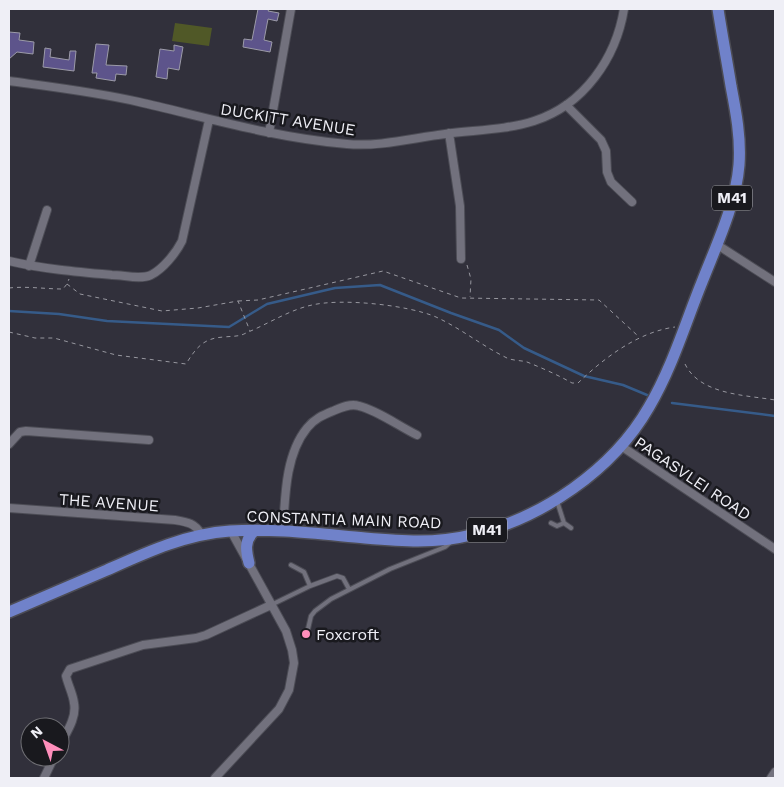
<svg xmlns="http://www.w3.org/2000/svg" width="784" height="787" font-family="'Work Sans',sans-serif">
<rect width="100%" height="100%" fill="#31303b"/>
<path fill="#505827" d="M175,23l37,5 -3,18 -37,-5z"/>
<g fill="none" stroke-linecap="round" stroke-linejoin="round">
<path stroke="#365b89" stroke-width="2.5" d="M9,311l50,3 48,7 122,6 38,-23 68,-16 45,-3 71,28 48,17 25,18 60,28 39,9 24,10
M672,403l103,13"/>
</g>
<path fill="#5d548b" stroke="#9c9ba8" d="M258,9h11l-1,2 11,2 -2,8 -9,-2 -4,21 8,2 -2,10 -27,-5 1,-8 8,1z
M9,32l11,1 -1,7 15,2 -1,12 -16,-2 -8,7z
M96,44l13,1 -3,20 21,1 -1,9 -10,-1 -1,7 -19,-3 1,-5h-5z
M174,45l9,2 -4,23 -11,-2 -1,11 -11,-2 4,-28 14,2z
M45,48l6,1 -1,8 19,3 1,-9h6l-2,20 -31,-4z"/>
<g fill="none" stroke-linecap="round" stroke-linejoin="round">
<g stroke="#4c4c55" stroke-width="6">
<path id="service" d="M557,501l7,22 7,5
M551,523l6,3 7,-3
M291,565l13,7 6,14
M271,605l39,-19 27,-10 6,2 6,11
M308,629l3,-13 4,-5 16,-12 59,-30 55,-22 6,-5"/>
</g>
<g stroke="#4c4c55" stroke-width="10">
<path id="minor" d="M9,81c44,6 87,11 130,21 69,16 137,36 208,42 32,3 66,-6 98,-10 29,-4 61,-4 89,-13 50,-16 82,-63 90,-112
M566,105l35,35 5,11 1,21 4,10 21,20
M269,133l22,-124
M449,133l11,73 1,53
M716,244l59,38
M9,261c34,8 69,11 103,14 12,0 28,5 39,0 12,-6 25,-22 31,-34l27,-121
M29,266l18,-56
M9,444l11,-12 6,-1 123,9
M621,446l154,103
M9,508l166,12c12,2 20,3 26,14
M283,532c2,-34 2,-77 24,-104 7,-9 16,-13 26,-17 7,-3 17,-8 26,-5 18,4 41,21 58,29
M60,745c6,-12 17,-27 14,-42 -1,-9 -6,-18 -8,-27l4,-7 73,-24 53,-7 10,-3 65,-30
M44,778l10,-21
M215,778l64,-69 10,-19 5,-27 -2,-13 -6,-19 -55,-100
M771,778l4,-6"/>
</g>
<g stroke="#4c4c55" stroke-width="14">
<path id="primary" d="M249,563c-3,-12 -5,-22 5,-32
M9,612c33,-14 65,-28 98,-42 40,-18 79,-36 123,-39 44,-3 90,3 135,7 35,3 71,6 106,-3 70,-16 142,-65 178,-128 23,-39 36,-83 53,-125 14,-36 34,-78 37,-117 2,-27 -3,-53 -8,-79 -4,-25 -9,-51 -13,-77"/>
</g>
<path stroke="#97979f" stroke-width="1" stroke-dasharray="4 4" stroke-linecap="butt" d="M467,265l4,14 -1,18
M67,284l13,10 82,17 36,-3 40,-7 12,30
M9,288c18,-2 36,1 54,1l4,-5 2,-5
M238,301l20,-1 125,-29 78,27 138,2 39,36
M9,332l26,6h19l62,17 70,9c10,-16 17,-26 38,-27 8,-1 15,0 22,-4 22,-9 43,-23 66,-28 30,-7 96,0 124,12 24,11 45,28 69,40 7,4 15,3 22,5 15,6 31,13 45,21h6c26,-25 60,-51 97,-56
M685,364c15,31 61,31 90,36"/>
<use href="#service" stroke="#72717d" stroke-width="4"/>
<use href="#minor" stroke="#72717d" stroke-width="8"/>
<use href="#primary" stroke="#7082ca" stroke-width="11"/>
</g>
<circle fill="#fe8ebb" stroke="#19191e" stroke-width="2" cx="306" cy="634" r="5"/>
<g text-anchor="middle" stroke-width="5" stroke-linejoin="round" paint-order="stroke">
<g fill="#19191e" stroke="#afafb5" stroke-width="1">
<rect x="712" y="185.5" width="40" height="25" rx="4"/>
<rect x="467" y="517.5" width="40" height="25" rx="4"/>
</g>
<g font-size="15" font-weight="bold" fill="#efeff6">
<text x="732" y="203">M41</text>
<text x="487" y="535">M41</text>
</g>
<g font-size="16" fill="#efeff6" stroke="#19191e">
<text transform="translate(288 119) rotate(9)" y="6">DUCKITT AVENUE</text>
<text transform="translate(693 478) rotate(34)" y="6">PAGASVLEI ROAD</text>
<text transform="translate(109 502) rotate(4)" y="6">THE AVENUE</text>
<text transform="translate(344 519) rotate(2)" y="6">CONSTANTIA MAIN ROAD</text>
</g>
<g font-size="16" fill="#efeff6" stroke="#19191e" text-anchor="start">
<text x="316" y="640">Foxcroft</text>
</g>
</g>
<rect width="784" height="787" fill="none" stroke="#efeff6" stroke-width="20"/>
<g transform="translate(45 742) rotate(319)"><circle r="24" fill="#19191e" stroke="#6f6f74"/>
<path d="M0-4L9 19L0 12L-9 19Z" fill="#fe8ebb"/>
<text y="-8" font-size="14" font-weight="bold" text-anchor="middle" fill="#efeff6">N</text>
</g>
</svg>
